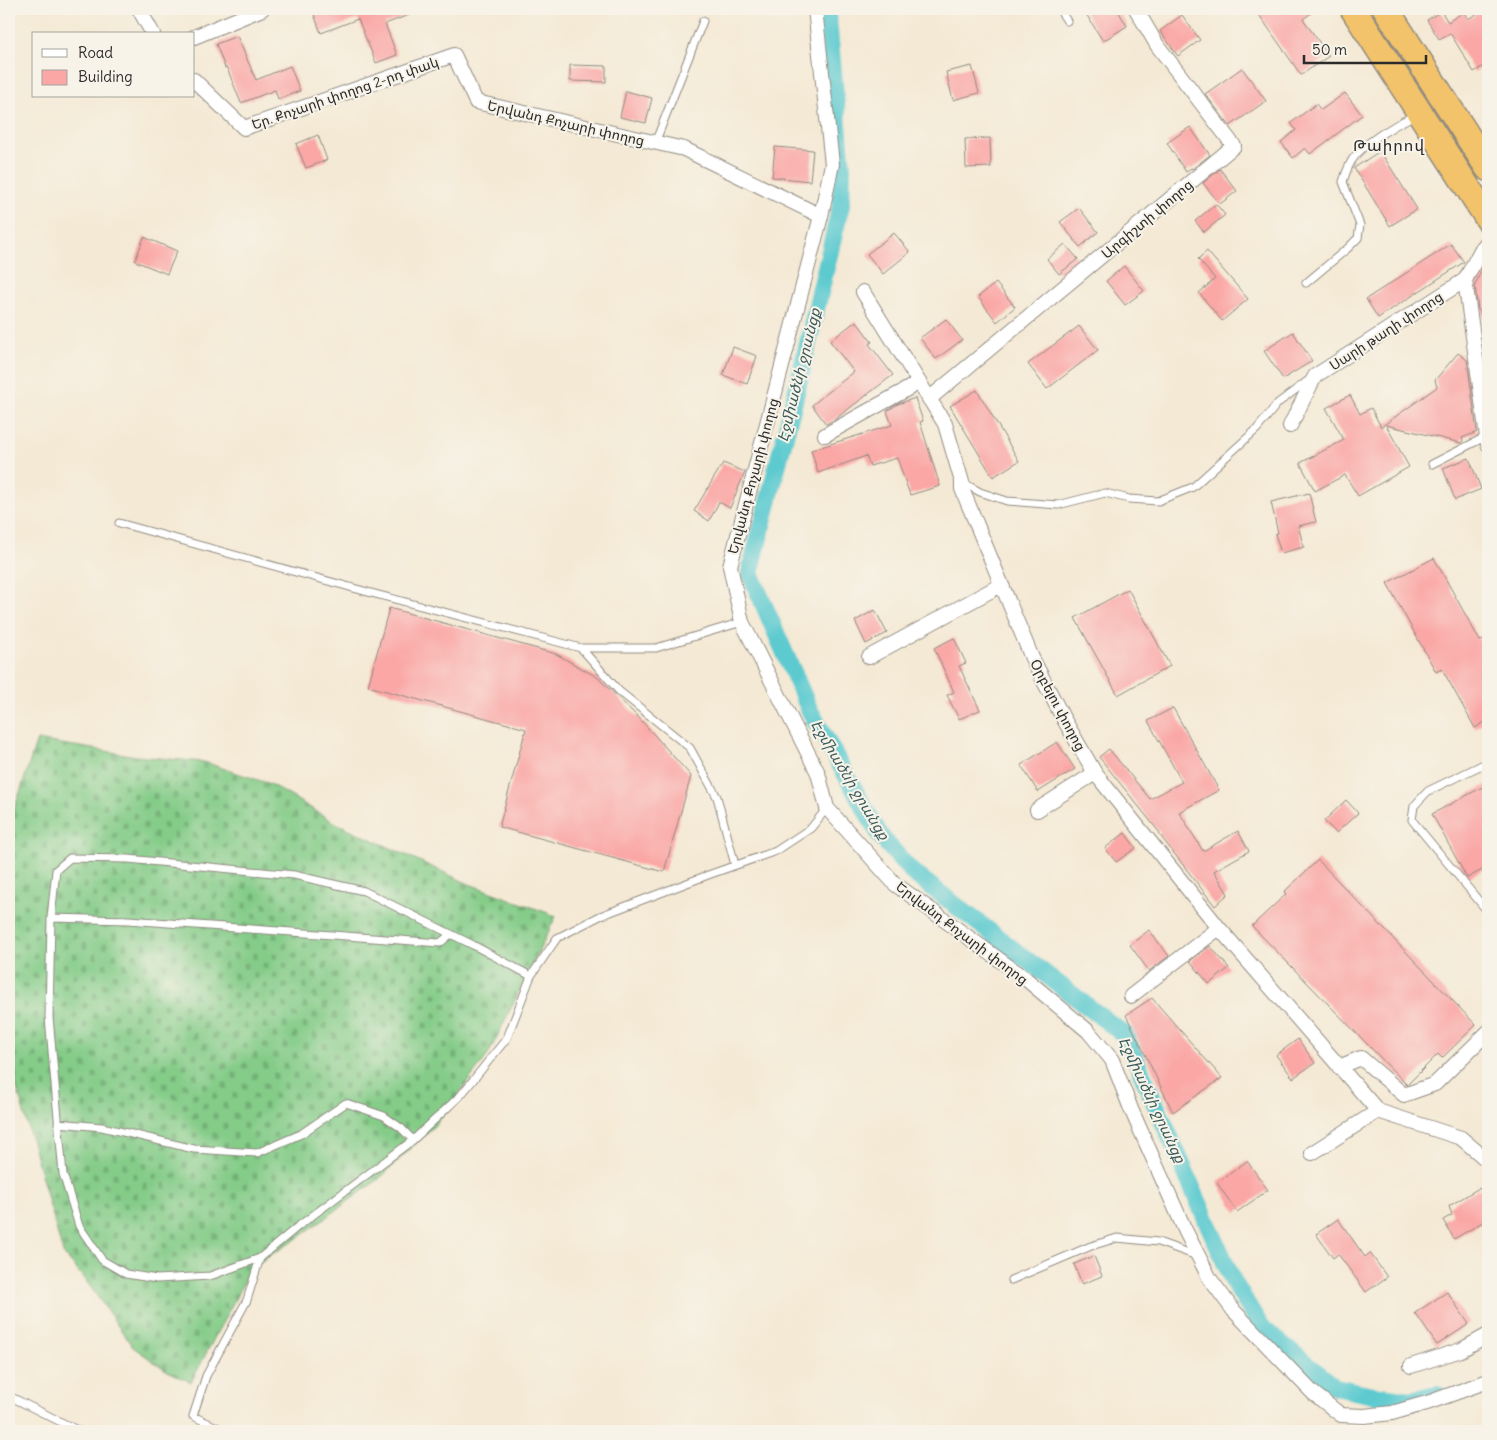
<svg xmlns="http://www.w3.org/2000/svg" width="1497" height="1440" font-family="Delius,'Noto Sans Armenian',sans-serif">
<defs>
<pattern id="cemetery-stones" width="16" height="16" patternUnits="userSpaceOnUse" patternTransform="scale(1.25)"><rect width="16" height="16" fill="#84cc88"/><path d="M2 7V4a2 2 0 0 1 4 0v3zM10 15v-3a2 2 0 0 1 4 0v3z" fill="#72af76"/></pattern>
</defs>
<rect width="100%" height="100%" fill="#f7f3e8"/>
<filter id="ink" filterUnits="userSpaceOnUse"><feTurbulence type="fractalNoise" baseFrequency=".02" numOctaves="2"/><feDisplacementMap in="SourceGraphic" scale="10" xChannelSelector="R" yChannelSelector="G"/><feConvolveMatrix kernelMatrix="1 2 1 2 8 2 1 2 1" color-interpolation-filters="sRGB"/></filter>
<filter id="wash" filterUnits="userSpaceOnUse"><feTurbulence type="fractalNoise" baseFrequency=".0096" numOctaves="4" result="noise"/><feDisplacementMap in="SourceGraphic" scale="20" xChannelSelector="R" yChannelSelector="G"/><feGaussianBlur stdDeviation="1.12" result="paint"/><feColorMatrix in="noise" values="0 0 0 0 0 0 0 0 0 0 0 0 0 0 0 0 0 1.4 0 .05"/><feComposite in="paint" operator="in"/></filter>
<g filter="url(#wash)">
<rect width="100%" height="100%" fill="#f4e9d4"/>
<path fill="url(#cemetery-stones)" stroke="#587c5a" d="M37,740l99,16 68,6 66,22 64,38 135,62 87,32 -68,139 -52,69 -57,55 -86,62 -41,26 -61,115 -22,-10 -36,-25 -46,-65 -24,-29 -54,-194v-233z"/>
<g fill="none" stroke-linecap="round" stroke-linejoin="round">
<path stroke="#5dcad0" stroke-width="18" d="M827,9l15,159 -1,37 -44,184 -47,184 60,138 71,126 31,35 213,163 109,248 27,44 74,60 38,8 37,5 27,-6"/>
</g>
<g id="blocks">
<path fill="#faa7a6" d="M312,9h109l1,1 -37,14 12,31 -21,8 -18,-44 -37,14z
M1083,9h34l10,17 -24,15z
M1255,9h62l-14,10 26,37 -28,19z
M1485,9h3v54l-14,9 -24,-39 -11,6 -12,-19 14,-9 7,11 16,-10 4,7z
M1182,15l18,25 -22,16 -18,-25z
M237,36l19,44 34,-14 10,25 -22,8 -3,-9 -34,13 -14,-35h-2l-9,-24z
M570,65l36,1v16l-36,-1z
M972,66l7,27 -26,7 -7,-28z
M1242,68l24,33 -36,25 -25,-32z
M626,91l26,7 -6,25 -26,-6z
M1345,93l17,22 -52,39 -5,-6 -12,10 -12,-16 15,-12 -5,-7 25,-19 5,6z
M1190,127l20,28 -18,14 -1,-1 -5,4 -19,-29z
M318,135l9,25 -21,8 -10,-24z
M990,138l1,29 -25,1 -1,-29z
M775,147l38,3 -3,31 -38,-4z
M1380,151l37,58 -27,17 -36,-58z
M1220,169l17,22 -17,13 -17,-21z
M1216,204l9,11 -21,17 -9,-11z
M1079,208l19,24 -18,15 -20,-25z
M894,233l16,19 -27,22 -16,-20z
M144,237l33,14 -10,23 -32,-13z
M1065,244l13,15 -19,15 -12,-15z
M1451,244l13,18 -86,56 -12,-19z
M1207,251l41,48 -26,22 -23,-28 16,-14 -17,-20z
M1488,255v71l-10,-17 -3,-24z
M1124,266l20,25 -19,14 -19,-24z
M996,283l19,24 -18,15 -19,-25z
M946,319l16,21 -26,19 -16,-21z
M856,321l16,21 -3,2 24,31 -59,45 -8,4 -14,-19 42,-33 -24,-31z
M1079,326l19,24 -51,39 -19,-25z
M1293,332l19,29 -29,18 -19,-28z
M733,347l24,9 -10,28 -24,-9z
M1458,353l9,7 10,72 -15,6 1,4 -2,1 -75,-18 23,42 -51,29 -13,-21 -30,16 -15,-28 44,-23 -18,-32 24,-13 10,19 11,-6 10,19 56,-40 -2,-7z
M977,390l42,71 -26,16 -43,-71z
M915,398l8,23 -3,1 20,64 -30,9 -13,-37 -27,8 -4,-10 -48,17 -7,-23 81,-25 -5,-14 11,-7z
M1469,458l12,31 -26,11 -12,-32z
M723,463l22,9 -15,36 -11,-6 -10,19 -15,-10z
M1309,493l7,29 -18,4 6,21 -23,6 -6,-19 3,-1 -7,-31z
M1434,558l46,83 8,-5v84l-13,8 -33,-59 -6,3 -49,-89z
M1128,589l42,77 -52,29 -43,-77z
M389,608l167,46 41,23 43,42 51,57 -27,96 -165,-45 27,-98 -158,-43z
M875,610l12,23 -21,11 -11,-23z
M954,638l12,25 -7,3 21,44 -21,9 -12,-24 7,-3 -20,-44z
M1173,708l46,82 -40,22 24,39 35,-20 11,20 -35,20 14,23 -13,12 -56,-72 1,-1 -61,-76 10,-8 41,50 32,-17 -34,-61z
M1057,742l18,27 -37,23 -17,-27z
M1488,784v83l-21,11 -35,-64z
M1346,800l12,13 -22,20 -12,-12z
M1125,833l11,15 -20,14 -11,-14z
M1318,860l158,165 -34,33 -4,-4 -31,31 -155,-159 34,-32 -2,-2z
M1149,930l20,26 -20,15 -19,-26z
M1210,946l19,22 -20,16 -19,-23z
M1152,998l70,80 -49,34 -47,-97z
M1298,1039l17,24 -22,15 -17,-23z
M1247,1161l21,29 -31,22 -20,-29z
M1479,1188l9,15v16l-34,20 -11,-19 9,-5 -3,-9z
M1338,1219l27,38 5,-4 17,24 -21,15 -28,-38 -5,4 -17,-24z
M1094,1256l8,20 -20,8 -8,-20z
M1447,1292l22,32 -32,21 -22,-32z"/>
</g>
</g>
<g filter="url(#ink)">
<use href="#blocks" fill-opacity="0" stroke="#908a80" stroke-width="1"/>
<g fill="none" stroke-linecap="round" stroke-linejoin="round">
<g stroke="#908a80" stroke-width="9">
<path id="lane" d="M1059,9l8,12
M655,143l48,-122
M1306,283l42,-35 10,-10 2,-13 -17,-43c2,-7 5,-15 9,-22 11,-17 44,-36 63,-45
M1432,464l55,-28
M962,482l18,10 27,9 51,4 47,-12 24,6 29,2 35,-14 64,-58 21,-26 32,-24
M119,523l256,71 206,54h75l86,-26
M581,648l38,43 71,57 27,49 18,68
M1488,762l-60,29 -14,15 -2,14 76,92
M51,918l77,2 312,23 11,-9
M531,976l-58,-31 -109,-54 -70,-16 -166,-16 -58,-1 -14,12 -5,48 -2,99 14,157 16,52 23,34 24,14 31,5 53,-3 50,-18 36,-30 117,-88 48,-45 46,-57 24,-62 26,-38 43,-22 108,-41 68,-24 35,-23 16,-20
M58,1123l44,4 92,22 63,4 44,-19 45,-31 38,13 17,12 12,12
M1011,1280l80,-34 26,-8 41,4 39,14
M9,1396l70,35
M225,1431l-32,-15 13,-40 41,-76 13,-42"/>
</g>
<g stroke="#908a80" stroke-width="16">
<path id="street" d="M139,9l14,25
M815,9l17,155 -11,52 -91,350 12,56 76,151 9,35 68,76 131,95 62,52 24,29 19,49 54,121 25,49 24,32 79,82 28,22 23,1 28,-3 38,-11 58,-21
M194,37l68,-28
M194,80l50,48 210,-73 22,47 208,47 137,67
M1465,280l23,164
M863,292l82,132 17,58v7l70,169 30,58 33,57 124,155 159,183
M929,399l305,-253 -77,-101 -21,-36
M1290,426l25,-50 150,-96 16,-30 7,-9
M825,435l93,-52
M869,657l132,-72
M1037,810l58,-37
M1131,996l88,-68
M1339,1067l22,-9 43,37 31,-11 53,-52
M1378,1111l83,27 27,23
M1312,1153l66,-42
M1411,1366l50,-16 27,-15"/>
</g>
<g stroke="#908a80" stroke-width="28">
<path id="highway" d="M1353,9l135,210
M1386,9l102,159"/>
</g>
<use href="#lane" stroke="#fff" stroke-width="7"/>
<use href="#street" stroke="#fff" stroke-width="14"/>
<use href="#highway" stroke="#f2c36a" stroke-width="25"/>
</g>
</g>
<g text-anchor="middle" stroke-width="4" stroke-linejoin="round" paint-order="stroke">
<g font-size="14" fill="#2b2b2b" stroke="#f7f3e8">
<text transform="translate(345 93) rotate(-19)" y="5">Եր. Քոչարի փողոց 2-րդ փակ</text>
<text transform="translate(566 123) rotate(13)" y="5">Երվանդ Քոչարի փողոց</text>
<text transform="translate(1147 219) rotate(-40)" y="5">Արգիշտի փողոց</text>
<text transform="translate(1386 331) rotate(-33)" y="5">Սարի թաղի փողոց</text>
<text transform="translate(753 476) rotate(-75)" y="5">Երվանդ Քոչարի փողոց</text>
<text transform="translate(1058 705) rotate(62)" y="5">Օրբելու փողոց</text>
<text transform="translate(962 933) rotate(37)" y="5">Երվանդ Քոչարի փողոց</text>
</g>
<g font-size="15" font-style="italic" fill="#3a5b5d" stroke="#f7f3e8">
<text transform="translate(799 375) rotate(-76)" y="5">Էջմիածնի ջրանցք</text>
<text transform="translate(850 780) rotate(59)" y="5">Էջմիածնի ջրանցք</text>
<text transform="translate(1152 1100) rotate(65)" y="5">Էջմիածնի ջրանցք</text>
</g>
<g font-size="16" letter-spacing="1" fill="#2b2b2b" stroke="#f7f3e8">
<text x="1389" y="151">Թաիրով</text>
</g>
</g>
<rect width="1497" height="1440" fill="none" stroke="#f7f3e8" stroke-width="30"/>
<rect x="32" y="32" width="162" height="65" fill="#f7f3e8" stroke="#a5a39c"/>
<rect x="42" y="49" width="25" height="8" fill="#ffffff" stroke="#a5a39c"/>
<text x="78" y="58" font-size="15" fill="#2b2b2b">Road</text>
<rect x="42" y="70" width="25" height="15" fill="#faa7a6" stroke="#a5a39c"/>
<text x="78" y="82" font-size="15" fill="#2b2b2b">Building</text>
<path d="M1304 55v8h122v-8" fill="none" stroke="#2b2b2b" stroke-width="2.5"/>
<text x="1312" y="55" font-size="15" fill="#2b2b2b" stroke="#f7f3e8" stroke-width="4" paint-order="stroke">50 m</text>
</svg>
